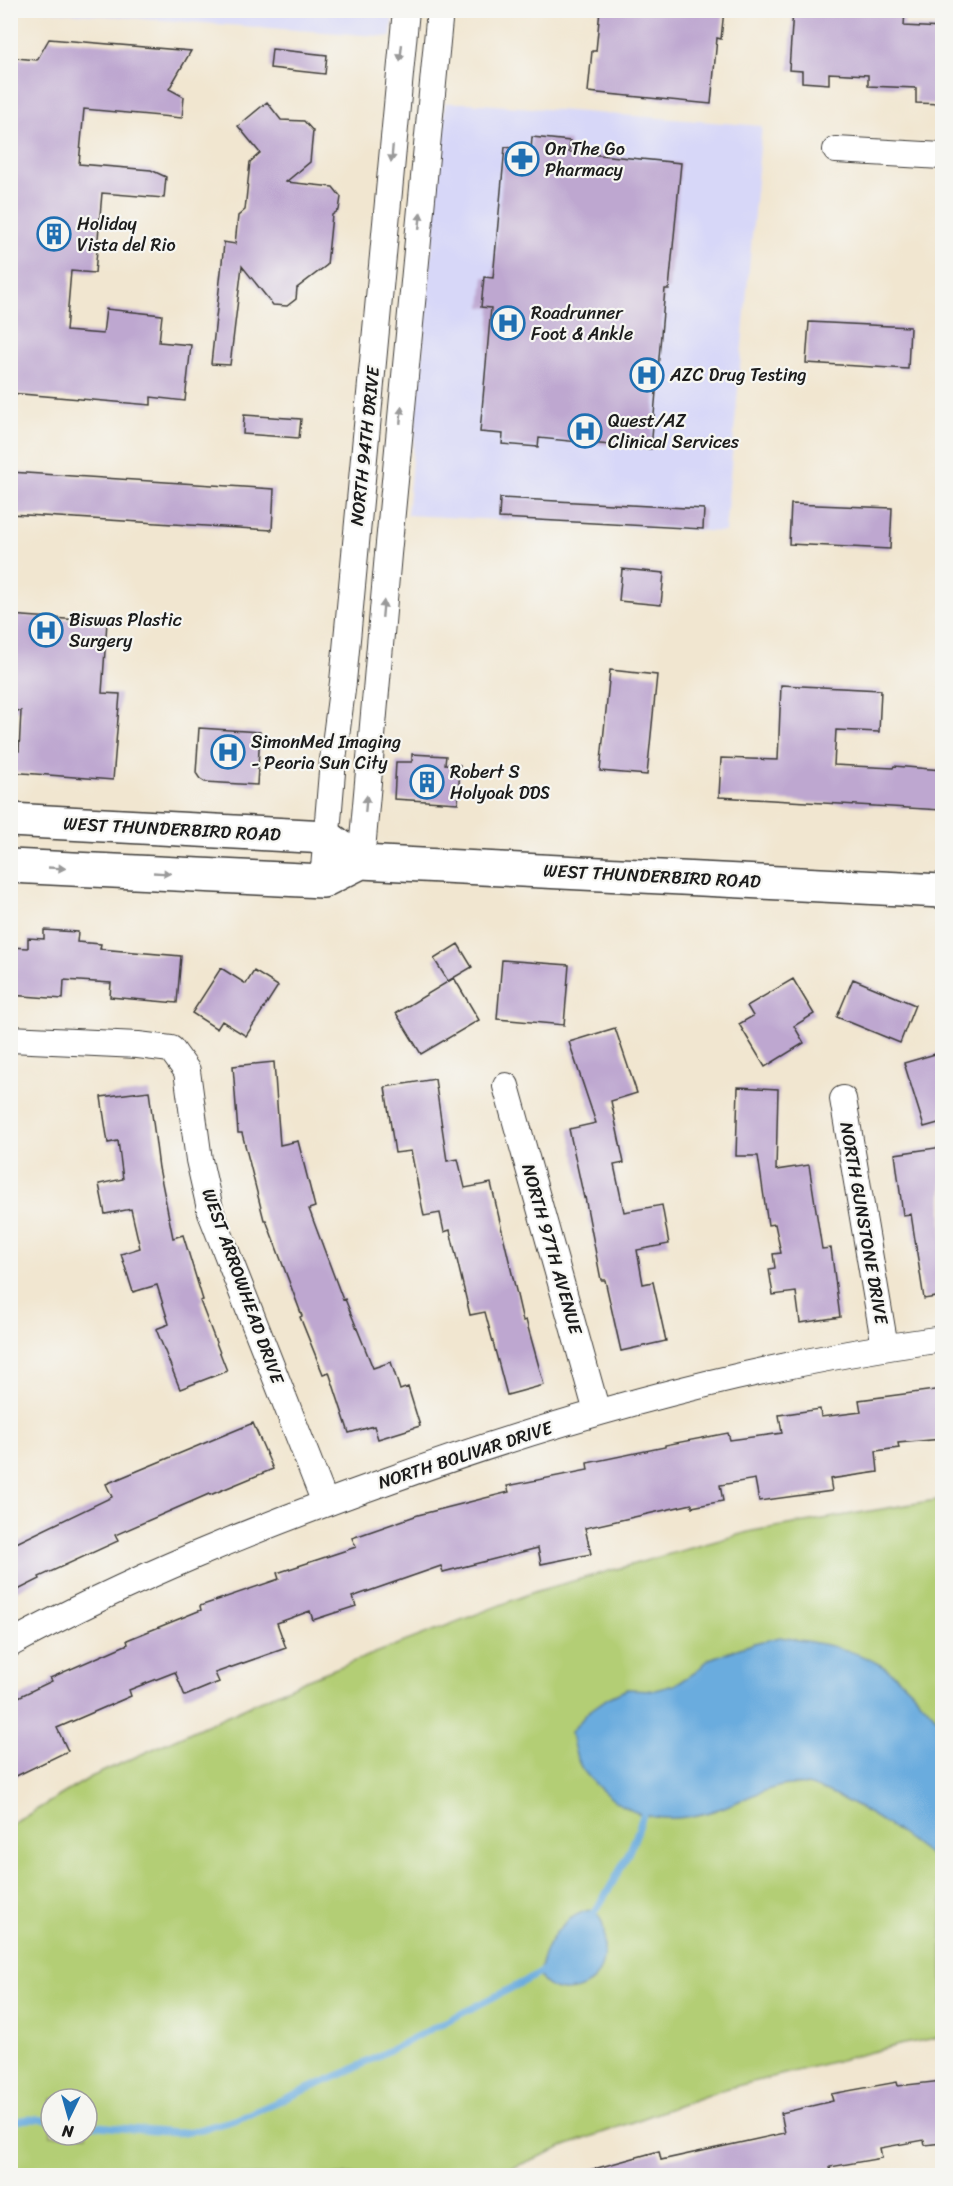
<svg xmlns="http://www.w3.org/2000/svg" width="953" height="2186" font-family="Sriracha,sans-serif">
<rect width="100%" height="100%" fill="#f6f6f2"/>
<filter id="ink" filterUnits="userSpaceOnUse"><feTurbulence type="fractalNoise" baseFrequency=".0167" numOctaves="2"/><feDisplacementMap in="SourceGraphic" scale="12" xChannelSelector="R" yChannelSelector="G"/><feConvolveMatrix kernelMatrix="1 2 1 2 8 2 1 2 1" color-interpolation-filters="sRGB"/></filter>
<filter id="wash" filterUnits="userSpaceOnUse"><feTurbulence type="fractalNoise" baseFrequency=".008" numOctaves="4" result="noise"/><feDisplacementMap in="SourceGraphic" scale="24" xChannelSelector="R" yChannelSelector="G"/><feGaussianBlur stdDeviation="1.35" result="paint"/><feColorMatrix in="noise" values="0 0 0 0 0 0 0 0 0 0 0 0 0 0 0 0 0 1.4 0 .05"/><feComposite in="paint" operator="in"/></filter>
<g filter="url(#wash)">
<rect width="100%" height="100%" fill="#f1e6d0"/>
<path fill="#d7d7f8" d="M40,11h353l-2,26z
M445,103h24l293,23 -37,406 -318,-17z"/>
<path fill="#b3ce74" stroke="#687548" stroke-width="1.5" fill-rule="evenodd" d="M942,1499v538l-43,8 -174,44 -157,56 -73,30 -484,1v-351l80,-48 217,-98 226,-87 218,-61zM51,2099h36v36h-36z"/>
<path fill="#6aacde" stroke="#43647d" stroke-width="1.5" d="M780,1637c35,5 71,10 102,29 21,12 44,40 60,58v141c-33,-26 -67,-51 -106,-69 -8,-3 -17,-8 -25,-10 -27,-6 -55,8 -79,18 -43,18 -90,23 -127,-11 -24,-22 -29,-28 -34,-61l17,-20 20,-14 19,-9 28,1 19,-5 22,-13 13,-13 45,-16z
M589,1910c4,1 9,3 11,8 7,12 5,44 -2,56 -12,20 -50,25 -59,0 4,-28 21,-56 50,-64z"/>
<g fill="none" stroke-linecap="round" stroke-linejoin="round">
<path stroke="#6aacde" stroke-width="7" d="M591,1918c21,-33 41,-65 52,-103
M10,2122l18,-3 23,1
M87,2125l89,8 22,-3 37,-10 112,-48 192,-98 6,-6"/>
</g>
<g id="blocks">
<path fill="#bea7d0" d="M600,10h124l-3,29 -4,-1 -6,66 -123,-12 4,-41h4z
M793,10h112l-1,16 38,2v76l-26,-1v-15l-48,-2v-11l-39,-2v11l-27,-2v-11l-13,-1z
M49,39l142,12 -22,38 15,8 -2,21 -98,-9 -5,55 72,6 15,7 -2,21 -62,-5 -7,80 -24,-2 -5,60 37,3 3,-25 56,6 -3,27 32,3 -6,56 -34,-4v8l-141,-12v-270l6,-65 21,2z
M272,49l55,6 -2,19 -55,-6z
M267,102l14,18 23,1 9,10 -3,31 -24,20 47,5 8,10 -2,13 -7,5 -5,50 -30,23 -1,11 -9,7 -14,-1 -31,-39 -12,99 -19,-1 13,-120 -1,-2 12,2 3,-28 7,-6 5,-48 10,-9 -22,-27z
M532,137l38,4 -1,11 112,11 -12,126h-4l-14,160 -112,-11 -1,9 -36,-3 1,-10 -23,-2 11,-124 -10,-1 3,-30 9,1 12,-131 26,3z
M809,322l101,5 -2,42 -102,-6z
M244,415l57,4 -2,19 -56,-4z
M10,472l264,17 -2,41 -262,-16z
M500,498l204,11 -1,20 -204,-11z
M791,504l101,4 -2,41 -101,-5z
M622,569l42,4 -3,32 -42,-4z
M10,615l97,7 -5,71 18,1 -7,86 -103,-8v-21h9l2,-40 -11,-1z
M610,670l47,5 -10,100 -47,-4z
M781,685l100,5 -2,42 -43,-2 -2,35 59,3 1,-2 48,4v40l-223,-13 2,-39 57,2z
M199,728l61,4 -3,53 -52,-3 -5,-3 -4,-6z
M412,754l34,2 -1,8 15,1 -2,38 -64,-4 2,-37h16z
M44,930l34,2 -1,10 24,2 -1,5 81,7 -4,47 -67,-6 1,-14 -47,-3 -1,19 -53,-4v-48l18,1v-10l16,1z
M458,944l14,23 -24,14 -14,-22z
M502,960l67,5 -5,60 -67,-6z
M221,968l25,16 8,-13 24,15 -32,50 -24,-15 -5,8 -25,-16z
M454,978l25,42 -58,34 -25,-41z
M793,979l21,35 -20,12 10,17 -39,24 -26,-43 14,-8 -6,-10z
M853,979l62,26 -15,38 -63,-26z
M615,1028l22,65 -26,8 13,62 -10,2 10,47 38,-7 7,39 -32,6 6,34 10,-2 13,59 -45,10 -16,-71h-4l-16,-83 -1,1 -15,-69 27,-6 -27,-81z
M942,1052v70l-18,5 -20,-64z
M274,1062l6,83 18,-4 17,66 -6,2 34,91 2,-1 28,69 18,-6 9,28 8,-3 12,39 -42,13 -4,-13 -25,7 -20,-61 -6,2 -23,-57 2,-1 -36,-96h-2l-22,-87h-4l-5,-67z
M435,1079l12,82 11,-2 7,29 26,-5 32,138 3,-1 18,65 -37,10 -22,-83 -15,3 -20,-85 -6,2 -4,-19 -16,3 -13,-65 -16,2 -10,-66z
M738,1087l40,2 -2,81 33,-5 13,84 9,-1 9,69 -40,6 -4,-31 -23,3 -4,-26 6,-1 -2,-14 8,-1 -6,-29 -7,1 -10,-69h-22z
M149,1091l10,77 14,70 10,-3 20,65 -3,1 27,70 -47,18 -24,-60 13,-5 -12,-39 -24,7 -12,-38 19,-6 -9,-39 -26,5 -6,-30 24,-5 -5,-38 -10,2 -7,-46z
M942,1147v149l-18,3 -13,-85 -8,1 -8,-61z
M942,1389v50l-44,4 1,5 -23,3 2,21 -48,7 2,12 -73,10 -4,-22 -35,6 3,16 -31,6v-3l-107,24 6,26 -50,10 -3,-16 -95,24 -2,-6 -89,31 4,9 -43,14 -3,-9 -33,12 9,25 -71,25 4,9 -34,14 -10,-24 -46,18 2,6 -74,32 11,23 -58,28v-78l42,-20 -2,-3 78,-34 -1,-4 74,-30 -1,-4 79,-27 -2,-6 79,-26 -4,-9 66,-23 91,-23 -2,-6 81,-16 -1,-7 78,-16v-2l63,-12 2,7 52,-7 -3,-18 41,-6 1,8 40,-5 -2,-12z
M253,1423l20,46 -63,26 -1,-1 -94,41 3,6 -79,36 1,2 -30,15v-48l102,-49 -6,-13z
M942,2081v62l-17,2 -1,-5 -44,8 2,10 -52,9 1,5 -14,3h-54l-1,-4 -22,4h-149l-1,-5 69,-19 2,9 124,-27 -4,-20 52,-12 -2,-7 66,-12 1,4z"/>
</g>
</g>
<g filter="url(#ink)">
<use href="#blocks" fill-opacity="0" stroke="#3c3a37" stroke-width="1.5"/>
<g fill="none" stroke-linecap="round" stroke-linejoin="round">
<g stroke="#3c3a37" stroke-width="28">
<path id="minor" d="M836,150l106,6
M361,862l27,-308 52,-544
M323,881l10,-121 10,-78 63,-672
M10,1039l128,6 33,4 16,22 12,89 12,53 114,290
M506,1086l91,326
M843,1099l42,248
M10,1644c121,-66 248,-117 377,-163 180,-65 366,-116 555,-142"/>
</g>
<g stroke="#3c3a37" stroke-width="36">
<path id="major" d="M10,820l317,17 34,25
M10,866l313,15 38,-19 581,29"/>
</g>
<use href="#minor" stroke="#fff" stroke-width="26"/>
<use href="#major" stroke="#fff" stroke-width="33"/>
</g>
<defs><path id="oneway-solid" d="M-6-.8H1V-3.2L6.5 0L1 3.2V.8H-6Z" transform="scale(1.5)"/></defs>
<g fill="#999">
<use href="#oneway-solid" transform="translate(401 53) rotate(96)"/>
<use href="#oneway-solid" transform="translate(392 154) rotate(95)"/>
<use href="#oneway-solid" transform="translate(420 221) rotate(-84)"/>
<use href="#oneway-solid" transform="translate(401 415) rotate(-85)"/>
<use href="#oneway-solid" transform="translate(383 609) rotate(-85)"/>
<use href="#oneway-solid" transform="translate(366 804) rotate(-85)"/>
<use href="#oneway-solid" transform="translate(57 868) rotate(3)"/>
<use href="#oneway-solid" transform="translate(162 873) rotate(3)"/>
</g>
</g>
<defs>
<g id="pharmacy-ring" transform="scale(1.725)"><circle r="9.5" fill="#f6f6f2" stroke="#1f6fb2" stroke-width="1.5"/><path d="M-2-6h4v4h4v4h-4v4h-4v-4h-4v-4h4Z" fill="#1f6fb2"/></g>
<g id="building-ring" transform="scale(1.725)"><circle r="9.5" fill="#f6f6f2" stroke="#1f6fb2" stroke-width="1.5"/><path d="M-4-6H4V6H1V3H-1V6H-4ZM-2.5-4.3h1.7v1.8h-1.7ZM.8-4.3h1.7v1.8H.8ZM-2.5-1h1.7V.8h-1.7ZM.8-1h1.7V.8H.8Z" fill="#1f6fb2"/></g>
<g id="hospital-ring" transform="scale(1.725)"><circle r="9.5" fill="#f6f6f2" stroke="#1f6fb2" stroke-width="1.5"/><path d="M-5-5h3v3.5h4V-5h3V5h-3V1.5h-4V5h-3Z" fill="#1f6fb2"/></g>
</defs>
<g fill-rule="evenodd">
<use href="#pharmacy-ring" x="522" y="159"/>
<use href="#building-ring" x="54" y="234"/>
<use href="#hospital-ring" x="508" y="323"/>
<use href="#hospital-ring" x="647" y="375"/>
<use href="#hospital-ring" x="585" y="431"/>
<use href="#hospital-ring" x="46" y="630"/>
<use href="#hospital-ring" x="228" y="752"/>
<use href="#building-ring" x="427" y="782"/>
</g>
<g text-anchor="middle" stroke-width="4.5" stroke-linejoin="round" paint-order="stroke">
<g font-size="18" fill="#1c1c1c" stroke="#f6f6f2" text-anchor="start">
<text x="545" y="155">On The Go<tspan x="545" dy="21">Pharmacy</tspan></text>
<text x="77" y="230">Holiday<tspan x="77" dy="21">Vista del Rio</tspan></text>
<text x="531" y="319">Roadrunner<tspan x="531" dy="21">Foot &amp; Ankle</tspan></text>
<text x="670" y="381">AZC Drug Testing</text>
<text x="608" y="427">Quest/AZ<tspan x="608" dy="21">Clinical Services</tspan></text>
<text x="69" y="626">Biswas Plastic<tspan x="69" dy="21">Surgery</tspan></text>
<text x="251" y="748">SimonMed Imaging<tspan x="251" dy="21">- Peoria Sun City</tspan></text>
<text x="450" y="778">Robert S<tspan x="450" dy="21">Holyoak DDS</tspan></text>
</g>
<g font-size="18" fill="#1c1c1c" stroke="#f6f6f2">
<text transform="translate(365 446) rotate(-84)" y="6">NORTH 94TH DRIVE</text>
<text transform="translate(172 829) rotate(3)" y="6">WEST THUNDERBIRD ROAD</text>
<text transform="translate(652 876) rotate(3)" y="6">WEST THUNDERBIRD ROAD</text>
<text transform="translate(864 1223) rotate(80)" y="6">NORTH GUNSTONE DRIVE</text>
<text transform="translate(552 1249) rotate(74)" y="6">NORTH 97TH AVENUE</text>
<text transform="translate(243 1286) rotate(70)" y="6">WEST ARROWHEAD DRIVE</text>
<text transform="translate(465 1455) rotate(-18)" y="6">NORTH BOLIVAR DRIVE</text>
</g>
</g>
<rect width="953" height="2186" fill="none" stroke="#f6f6f2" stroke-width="36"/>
<g transform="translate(69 2117) rotate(185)"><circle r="28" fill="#f6f6f2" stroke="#9f9f9c" stroke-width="1.5"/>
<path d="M0-4.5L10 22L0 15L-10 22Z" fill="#1f6fb2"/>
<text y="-9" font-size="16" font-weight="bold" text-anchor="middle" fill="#1c1c1c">N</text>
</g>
</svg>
